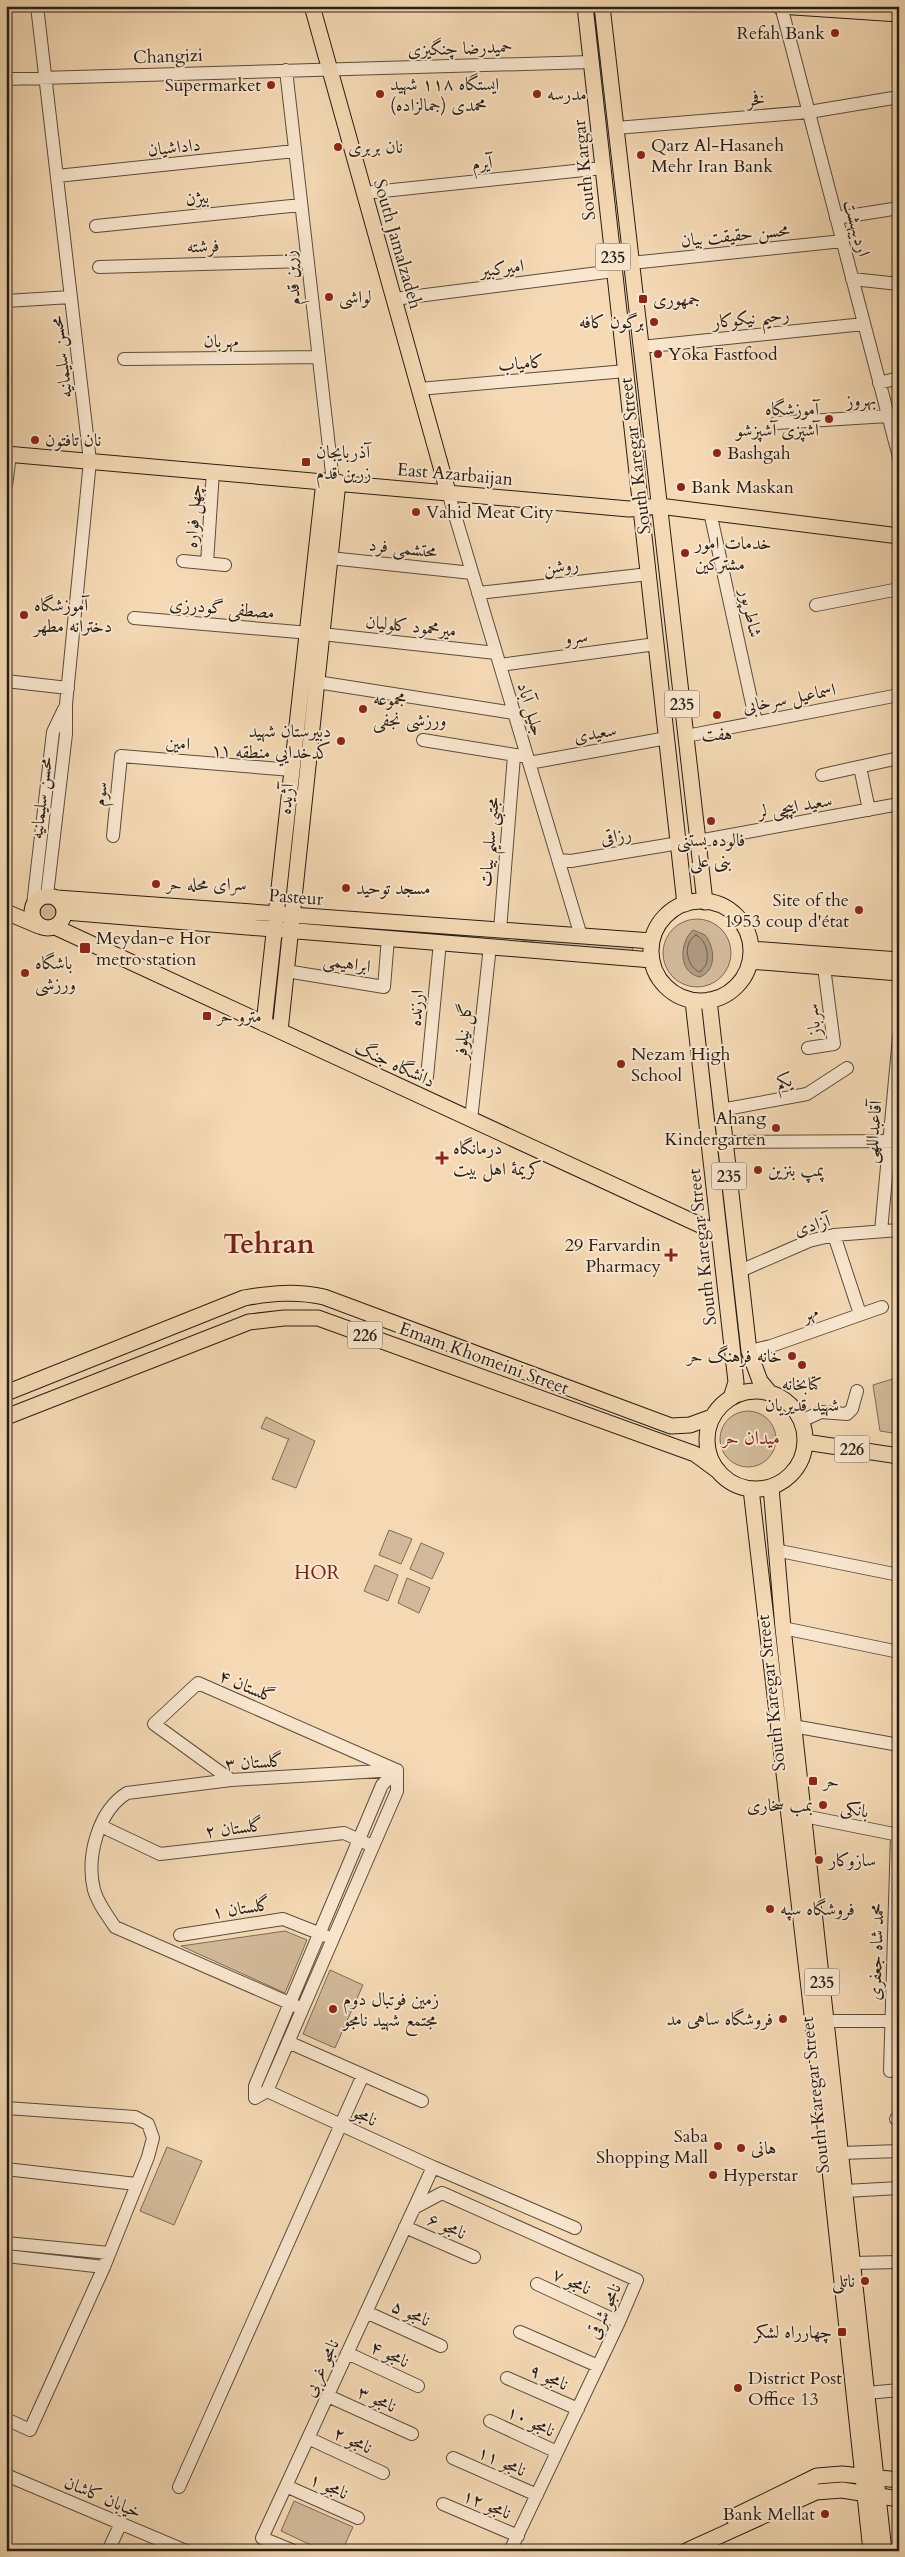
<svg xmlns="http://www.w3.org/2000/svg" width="905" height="2557" font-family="Cardo,Amiri,serif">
<rect width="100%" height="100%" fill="#f4d9b4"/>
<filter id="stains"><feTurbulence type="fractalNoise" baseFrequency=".004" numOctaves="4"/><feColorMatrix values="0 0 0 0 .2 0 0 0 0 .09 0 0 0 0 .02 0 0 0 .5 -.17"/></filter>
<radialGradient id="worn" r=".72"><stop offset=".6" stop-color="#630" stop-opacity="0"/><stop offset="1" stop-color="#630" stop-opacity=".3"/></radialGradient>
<path fill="#d1b999" stroke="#7c6c57" d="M40 912a8 8 0 1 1 16 0a8 8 0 1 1-16 0Z
M663 953a34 34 0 1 1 68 0a34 34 0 1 1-68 0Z
M319,923l132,10 2,2 -3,3 -132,-11 -1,-2z
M509,938l124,9 -1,4 -80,-6z
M899,1377v57l-19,-3 -7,-46z
M720 1439a28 28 0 1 1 56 0a28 28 0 1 1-56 0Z
M266,1417l49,24 -19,47 -24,-9 17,-41 -1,1 -27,-11z
M389,1530l23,9 -11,25 -22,-9z
M421,1543l23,10 -12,26 -22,-10z
M375,1565l23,10 -10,26 -24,-10z
M407,1578l23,10 -11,25 -21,-10z
M285,1931l22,9 -22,53 -104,-47z
M330,1970l33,15 -28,63 -32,-14z
M167,2147l35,14 -28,64 -34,-14z
M294,2501l59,26 -11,24h-18l-43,-20z"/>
<path fill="#ae997e" stroke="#786854" d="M693,930l12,5c10,12 12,35 -5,42 -22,-4 -21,-34 -7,-47z"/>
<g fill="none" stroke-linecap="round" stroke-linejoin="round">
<path stroke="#6a5c4a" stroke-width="1" d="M696,935c11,6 13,19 10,30l-6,7c-14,-5 -18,-30 -4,-37z"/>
<g stroke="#5a4d3d" stroke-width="14">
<path id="minor" d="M37,6l53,455 -24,243v30l-19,161
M781,6l118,451
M286,70l47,412
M6,79l585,-17
M616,128l193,-16 90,-15
M57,176l238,-25
M364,193l239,-25
M836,218l63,-10
M96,226l205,-21
M631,263l212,-22
M99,267l209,-6
M852,279l47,5
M394,299l220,-28
M6,301l65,-4
M641,347l223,-23
M124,359l195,-2
M879,383l20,-5
M419,389l207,-18
M776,423l112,-7
M6,486l4,-32
M448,492l133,444
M710,512l46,210
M330,558l142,15
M183,561l42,4
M207,563l6,-92
M478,593l171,-19
M816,605l83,-16
M134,618l188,16 174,19
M500,665l156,-21
M6,681l62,7
M317,682l197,31
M686,736l213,-41
M423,740l99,16
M529,763l138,-25
M860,767l9,43
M822,775l77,-17
M113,836l8,-80 171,14
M698,841l201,-37
M559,860l12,1 108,-18
M33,905l20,-173 11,-23
M500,930l14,-174
M286,971l98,16 4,-49
M808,1048l26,-4 -10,-77
M427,1077l13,-135
M721,1110l86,-16 40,-26
M471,1120l19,-174
M725,1142l174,-1
M881,1231l18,-194
M834,1235l26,79
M740,1271l69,-30 25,-6 65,-5
M749,1351l22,-5 111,-39
M801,1421l20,-9 26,2 5,-5 5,-18
M775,1550l124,25
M783,1628l116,24
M785,1727l8,-1 106,19
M397,1770v21l-130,300 -12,7v-12l127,-301z
M231,1780l-77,-56 44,-41 196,86
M804,1816l95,19
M101,1826l59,28 184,-21 22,10
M180,1935l103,-16 43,17
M296,2006l-181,-79c-8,-12 -17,-23 -21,-37 -8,-33 4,-79 33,-97l104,-13 166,-10
M826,2021h65
M288,2042l134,59
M890,2071l7,-236
M267,2091l166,76 -171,371 32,13
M6,2108l129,9 13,7 5,14 -5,19 -44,110 -74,163 -24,-11
M896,2119h3
M841,2153l58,-2
M433,2167l142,61
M6,2169l130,15
M845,2191l54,-3
M414,2208l28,-15 195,87 -18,42 -109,229
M405,2227l69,30
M6,2243l103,10
M6,2256l98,11
M852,2263l47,-1
M537,2284l82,38
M366,2312l75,34
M520,2332l78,34
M347,2353l71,33
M507,2378l71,31
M867,2393l32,-3
M328,2396l84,38
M490,2421l67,31
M308,2438l75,35
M453,2458l84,37
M6,2475l180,76
M286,2486l72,32
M179,2487l184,-412
M443,2504l75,32
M108,2551l13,-28"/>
</g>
<g stroke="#271e15" stroke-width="17">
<path id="major" d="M312,6l136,486
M585,6l100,898
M602,6l103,896
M779,6l120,8
M6,454l623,55 30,-3 240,30
M32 912a16 16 0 1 1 32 0a16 16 0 1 1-32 0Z
M57,898l595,43
M651 951a50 50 0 1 1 100 0a50 50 0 1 1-100 0Z
M6,912l33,14
M65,912l587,48
M55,927l658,304 6,5
M751,949l148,11
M750,961l149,12
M709,1000l40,351 11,30 10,12
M693,1001l43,381 -5,16
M264,1024l60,-543
M280,1031l58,-549
M707 1440a49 49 0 1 1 98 0a49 49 0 1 1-98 0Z
M6,1393l238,-95c28,-5 53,-7 80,-1l347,129 19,-1 22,-8
M6,1417l243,-95 35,-4h34l377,136 23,17
M805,1442l94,14
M771,1487l12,141 101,923
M751,1489l77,663 43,399
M733,2517l84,-41 25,-2 57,6
M686,2551l130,-59 26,-2 57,9"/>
</g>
<use href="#minor" stroke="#f8e6ce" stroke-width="12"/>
<use href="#major" stroke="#f4d9b4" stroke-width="15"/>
</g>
<g fill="#8f2418" stroke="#f8e6ce" stroke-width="2">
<circle cx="835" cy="33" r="5"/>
<circle cx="271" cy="85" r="5"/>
<circle cx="380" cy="94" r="5"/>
<circle cx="537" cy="94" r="5"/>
<circle cx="338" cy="147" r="5"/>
<circle cx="641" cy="155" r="5"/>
<circle cx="329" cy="297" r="5"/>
<rect x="638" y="294" width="10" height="10" rx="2.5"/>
<circle cx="654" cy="322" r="5"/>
<circle cx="658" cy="354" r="5"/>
<circle cx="829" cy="419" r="5"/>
<circle cx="35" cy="440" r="5"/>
<circle cx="717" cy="453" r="5"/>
<rect x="301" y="457" width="10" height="10" rx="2.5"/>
<circle cx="681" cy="487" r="5"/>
<circle cx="416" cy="512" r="5"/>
<circle cx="685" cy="553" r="5"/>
<circle cx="24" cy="615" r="5"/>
<circle cx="363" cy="709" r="5"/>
<circle cx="717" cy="715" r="5"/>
<circle cx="341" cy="741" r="5"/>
<circle cx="711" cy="821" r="5"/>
<circle cx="156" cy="884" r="5"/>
<circle cx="346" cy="888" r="5"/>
<circle cx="859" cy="910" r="5"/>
<rect x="79" y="942" width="12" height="12" rx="2.5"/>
<circle cx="25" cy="973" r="5"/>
<rect x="202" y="1011" width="10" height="10" rx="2.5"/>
<circle cx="621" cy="1064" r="5"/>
<circle cx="776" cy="1128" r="5"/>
<path d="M439.5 1150.5h5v5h5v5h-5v5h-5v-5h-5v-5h5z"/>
<circle cx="758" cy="1170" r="5"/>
<path d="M668.5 1247.5h5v5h5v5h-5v5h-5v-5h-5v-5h5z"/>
<circle cx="792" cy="1356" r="5"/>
<circle cx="802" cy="1365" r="5"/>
<rect x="808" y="1776" width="10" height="10" rx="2.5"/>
<circle cx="823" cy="1805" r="5"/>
<circle cx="819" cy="1860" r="5"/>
<circle cx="770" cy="1909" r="5"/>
<circle cx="333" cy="2009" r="5"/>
<circle cx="783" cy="2019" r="5"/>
<circle cx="718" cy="2146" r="5"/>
<circle cx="741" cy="2148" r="5"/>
<circle cx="713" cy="2175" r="5"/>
<circle cx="865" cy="2281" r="5"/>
<rect x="837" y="2327" width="10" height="10" rx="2.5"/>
<circle cx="738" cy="2388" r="5"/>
<circle cx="825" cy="2514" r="5"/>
</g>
<g text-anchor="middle" stroke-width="4" stroke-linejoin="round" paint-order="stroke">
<g fill="#f8e6ce" stroke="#665a4c" stroke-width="1">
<rect x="595.5" y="243.5" width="35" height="27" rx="4"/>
<rect x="664.5" y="690.5" width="35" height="27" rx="4"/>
<rect x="711.5" y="1162.5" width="35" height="27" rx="4"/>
<rect x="347.5" y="1321.5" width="35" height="27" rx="4"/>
<rect x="834.5" y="1435.5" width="35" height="27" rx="4"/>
<rect x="804.5" y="1968.5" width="35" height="27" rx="4"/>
</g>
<g font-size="16" font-weight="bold" fill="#271e15">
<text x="613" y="263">235</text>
<text x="682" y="710">235</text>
<text x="729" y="1182">235</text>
<text x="365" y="1341">226</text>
<text x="852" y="1455">226</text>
<text x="822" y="1988">235</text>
</g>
<g font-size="18" fill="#271e15" stroke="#f8e6ce" text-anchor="start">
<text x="825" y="39" text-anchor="end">Refah Bank</text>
<text x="390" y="90">ایستگاه ۱۱۸ شهید<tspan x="390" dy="21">محمدی (جمالزاده)</tspan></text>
<text x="261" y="91" text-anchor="end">Supermarket</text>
<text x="547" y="100">مدرسه</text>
<text x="651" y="151">Qarz Al-Hasaneh<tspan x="651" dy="21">Mehr Iran Bank</tspan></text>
<text x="348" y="153">نان بربری</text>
<text x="339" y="303">لواشی</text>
<text x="653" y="305">جمهوری</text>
<text x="644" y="328" text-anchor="end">برگون کافه</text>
<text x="668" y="360">Yoka Fastfood</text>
<text x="819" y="415" text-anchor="end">آموزشگاه<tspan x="819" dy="21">آشپزی آشپزشو</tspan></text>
<text x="45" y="446">نان تافتون</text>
<text x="316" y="458">آذربایجان<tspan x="316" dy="21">زرین قدم</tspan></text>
<text x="727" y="459">Bashgah</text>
<text x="691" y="493">Bank Maskan</text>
<text x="426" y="518">Vahid Meat City</text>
<text x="695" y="549">خدمات امور<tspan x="695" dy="21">مشترکین</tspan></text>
<text x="34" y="611">آموزشگاه<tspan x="34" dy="21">دخترانه مطهر</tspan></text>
<text x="373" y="705">مجموعه<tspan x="373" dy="21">ورزشی نجفی</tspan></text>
<text x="331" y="737" text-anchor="end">دبيرستان شهيد<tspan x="331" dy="21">كدخدايي منطقه ١١</tspan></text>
<text x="717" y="740" text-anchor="middle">هفت</text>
<text x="711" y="846" text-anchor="middle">فالوده بستنی<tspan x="711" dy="21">بنی علی</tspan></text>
<text x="166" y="890">سرای محله حر</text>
<text x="356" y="894">مسجد توحید</text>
<text x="849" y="906" text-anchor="end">Site of the<tspan x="849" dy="21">1953 coup d'état</tspan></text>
<text x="96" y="944">Meydan-e Hor<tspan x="96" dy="21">metro station</tspan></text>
<text x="35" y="969">باشگاه<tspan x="35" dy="21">ورزشی</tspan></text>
<text x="217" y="1022">مترو حر</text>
<text x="631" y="1060">Nezam High<tspan x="631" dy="21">School</tspan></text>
<text x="766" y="1124" text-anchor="end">Ahang<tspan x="766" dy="21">Kindergarten</tspan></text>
<text x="453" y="1154">درمانگاه<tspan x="453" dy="21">کریمهٔ اهل بیت</tspan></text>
<text x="768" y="1176">پمپ بنزین</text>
<text x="661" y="1251" text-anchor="end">29 Farvardin<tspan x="661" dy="21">Pharmacy</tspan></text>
<text x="782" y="1362" text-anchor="end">خانه فرهنگ حر</text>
<text x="802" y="1390" text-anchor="middle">کتابخانه<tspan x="802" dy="21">شهید قدیریان</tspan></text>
<text x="823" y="1787">حر</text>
<text x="813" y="1811" text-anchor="end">بمب سخاری</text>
<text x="829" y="1866">سازوکار</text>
<text x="780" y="1915">فروشگاه سپه</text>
<text x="343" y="2005">زمین فوتبال دوم<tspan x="343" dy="21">مجتمع شهید نامجو</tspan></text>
<text x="773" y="2025" text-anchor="end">فروشگاه ساهی مد</text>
<text x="708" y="2142" text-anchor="end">Saba<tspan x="708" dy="21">Shopping Mall</tspan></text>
<text x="751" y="2154">هانی</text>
<text x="723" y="2181">Hyperstar</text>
<text x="855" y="2287" text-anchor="end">ناتلی</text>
<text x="832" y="2338" text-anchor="end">چهارراه لشکر</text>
<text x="748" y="2384">District Post<tspan x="748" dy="21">Office 13</tspan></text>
<text x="815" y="2520" text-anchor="end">Bank Mellat</text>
</g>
<g font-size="18" fill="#271e15" stroke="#f8e6ce">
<text transform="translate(460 48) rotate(-2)" y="6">حمیدرضا چنگیزی</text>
<text transform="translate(168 56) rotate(-2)" y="6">Changizi</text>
<text transform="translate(756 99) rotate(-5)" y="6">فخر</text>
<text transform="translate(174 147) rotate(-6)" y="6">داداشیان</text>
<text transform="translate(482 163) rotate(-6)" y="6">آیرم</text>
<text transform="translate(584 170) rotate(-96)" y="6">South Kargar</text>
<text transform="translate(197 198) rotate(-6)" y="6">بیژن</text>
<text transform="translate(857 228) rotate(75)" y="6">اردیبهشت</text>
<text transform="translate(735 235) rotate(-6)" y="6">محسن حقیقت بیان</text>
<text transform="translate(398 244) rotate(74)" y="6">South Jamalzadeh</text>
<text transform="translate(203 246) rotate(-2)" y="6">فرشته</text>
<text transform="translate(502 268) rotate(-7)" y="6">امیرکبیر</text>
<text transform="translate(292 278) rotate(-96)" y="6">زرین قدم</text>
<text transform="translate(751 318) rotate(-6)" y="6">رحیم نیکوکار</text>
<text x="221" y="347">مهربان</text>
<text transform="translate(61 357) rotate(-97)" y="6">محسن سلیمانیه</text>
<text transform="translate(521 363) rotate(-5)" y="6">کامیاب</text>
<text transform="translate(861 400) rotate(-4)" y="6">بهروز</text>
<text transform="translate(635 456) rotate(-97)" y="6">South Karegar Street</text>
<text transform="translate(455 474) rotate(5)" y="6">East Azarbaijan</text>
<text transform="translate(193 516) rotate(-86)" y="6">چهل فواره</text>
<text transform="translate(403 548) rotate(6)" y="6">محتشمی فرد</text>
<text transform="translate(561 566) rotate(-6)" y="6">روشن</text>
<text transform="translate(222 608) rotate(5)" y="6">مصطفی گودرزی</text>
<text transform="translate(751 613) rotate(78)" y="6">شاطرپور</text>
<text transform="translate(411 626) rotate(6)" y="6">میرمحمود کلولیان</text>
<text transform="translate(576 637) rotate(-8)" y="6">سرو</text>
<text transform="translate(789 698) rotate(-11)" y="6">اسماعیل سرخابی</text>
<text transform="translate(531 709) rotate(73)" y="6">جلیل آباد</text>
<text transform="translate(595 733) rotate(-10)" y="6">سعیدی</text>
<text transform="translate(178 743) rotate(5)" y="6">امین</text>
<text transform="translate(100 794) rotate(-84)" y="6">سوم</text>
<text transform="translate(41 798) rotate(-83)" y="6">محسن سلیمانیه</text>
<text transform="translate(286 799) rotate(-84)" y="6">آژیده</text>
<text transform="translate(795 806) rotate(-10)" y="6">سعید ایپچی لر</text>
<text transform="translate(616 836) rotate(-9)" y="6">رزاقی</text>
<text transform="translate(489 842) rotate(-85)" y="6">مجتبی سلیم بیات</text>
<text transform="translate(296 897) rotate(4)" y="6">Pasteur</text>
<text transform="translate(347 963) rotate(9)" y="6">ابراهیمی</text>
<text transform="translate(416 1008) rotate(-85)" y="6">ارزنده</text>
<text transform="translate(813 1020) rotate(-97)" y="6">سرباز</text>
<text transform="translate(463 1031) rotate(-84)" y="6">گل نیلوفر</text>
<text transform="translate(395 1064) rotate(25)" y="6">دانشگاه جنگ</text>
<text transform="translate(784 1081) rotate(-11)" y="6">یکم</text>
<text transform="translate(873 1132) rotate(-85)" y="6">آقاعبداللهی</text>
<text transform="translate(812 1225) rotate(-16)" y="6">آزادی</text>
<text transform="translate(702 1247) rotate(-96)" y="6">South Karegar Street</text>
<text transform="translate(810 1313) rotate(-20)" y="6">مهر</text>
<text transform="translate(484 1358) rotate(20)" y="6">Emam Khomeini Street</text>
<text transform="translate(247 1686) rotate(23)" y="6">گلستان ۴</text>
<text transform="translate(771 1693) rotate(-96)" y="6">South Karegar Street</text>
<text transform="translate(254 1762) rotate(-4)" y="6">گلستان ۳</text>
<text transform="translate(855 1809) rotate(11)" y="6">بانکی</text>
<text transform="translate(234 1828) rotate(-7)" y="6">گلستان ۲</text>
<text transform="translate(241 1908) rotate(-9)" y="6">گلستان ۱</text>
<text transform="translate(876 1952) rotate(-88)" y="6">محمد شاه جعفری</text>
<text transform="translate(815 2095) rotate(-96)" y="6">South Karegar Street</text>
<text transform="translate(365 2116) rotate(25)" y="6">نامجو</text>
<text transform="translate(447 2226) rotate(24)" y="6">نامجو ۶</text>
<text transform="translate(572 2281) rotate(25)" y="6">نامجو ۷</text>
<text transform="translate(604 2311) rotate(-66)" y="6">نامجو شرقی</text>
<text transform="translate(411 2313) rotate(24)" y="6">نامجو ۵</text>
<text transform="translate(390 2354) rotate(25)" y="6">نامجو ۴</text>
<text transform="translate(321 2368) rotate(-65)" y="6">نامجو غربی</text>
<text transform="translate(549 2377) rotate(24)" y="6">نامجو ۹</text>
<text transform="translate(377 2399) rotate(24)" y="6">نامجو ۳</text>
<text transform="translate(531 2421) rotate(25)" y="6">نامجو ۱۰</text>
<text transform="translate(353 2440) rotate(25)" y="6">نامجو ۲</text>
<text transform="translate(502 2461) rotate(24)" y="6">نامجو ۱۱</text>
<text transform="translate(329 2486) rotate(24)" y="6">نامجو ۱</text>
<text transform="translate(103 2497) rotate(23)" y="6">خیابان کاشان</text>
<text transform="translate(487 2504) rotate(23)" y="6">نامجو ۱۲</text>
</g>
<g font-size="19" fill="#7a1f14" stroke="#f8e6ce">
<text x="751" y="1444">میدان حر</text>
<text x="317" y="1579">HOR</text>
</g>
<g font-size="28" font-weight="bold" fill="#7a1f14" stroke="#f8e6ce">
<text x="269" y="1253">Tehran</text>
</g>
</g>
<rect width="905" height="2557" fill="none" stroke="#f4d9b4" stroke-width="25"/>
<rect x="8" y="8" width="890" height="2542" fill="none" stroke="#271e15" stroke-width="2.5"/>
<rect x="12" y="12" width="880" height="2532" fill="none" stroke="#271e15"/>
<rect width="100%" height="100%" filter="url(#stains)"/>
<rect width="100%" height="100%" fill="url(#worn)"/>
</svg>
